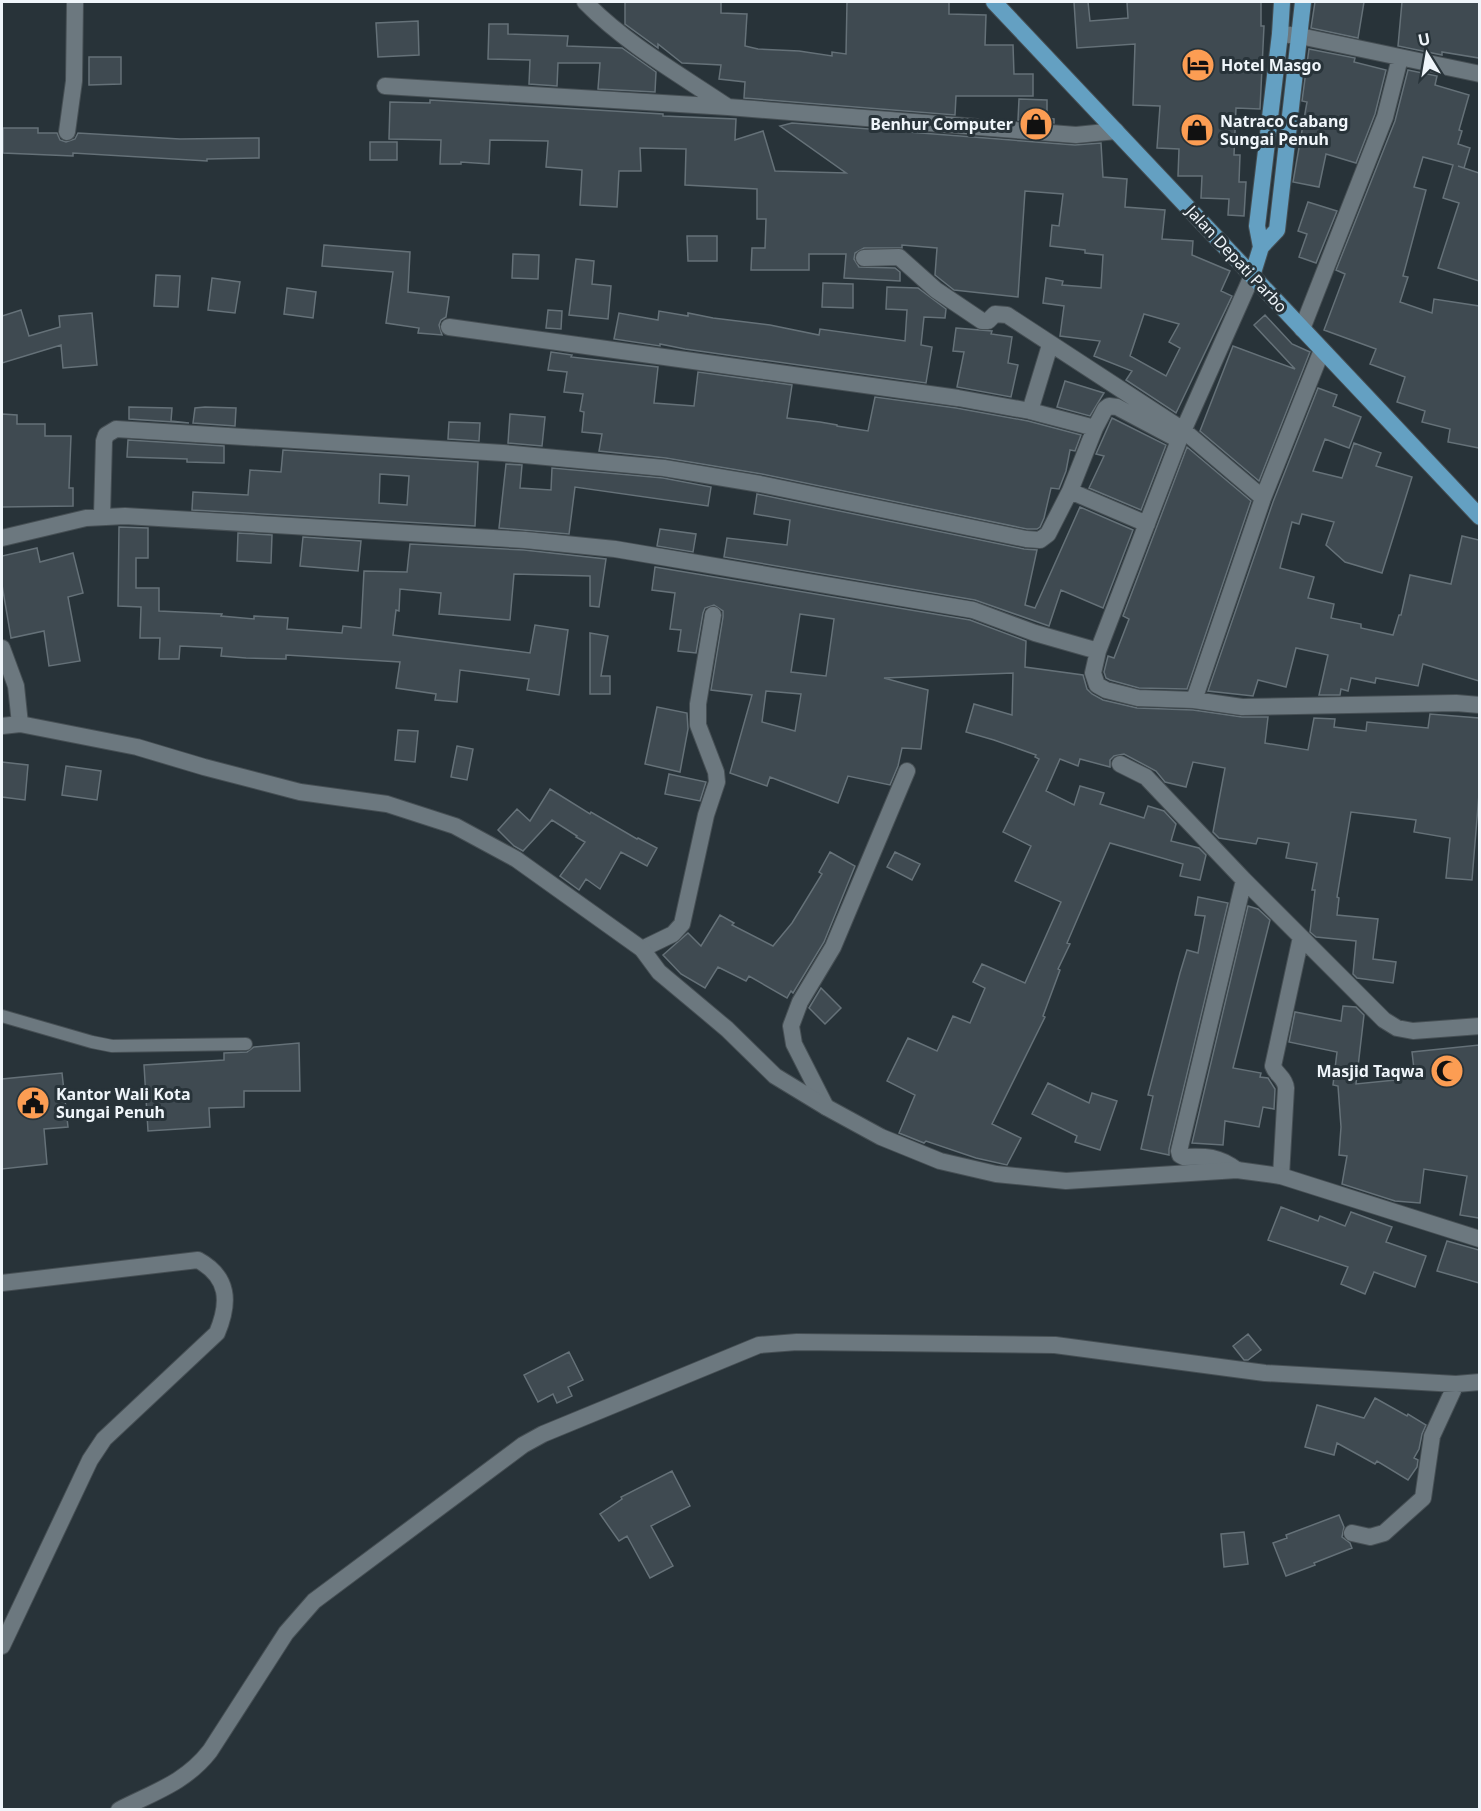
<svg xmlns="http://www.w3.org/2000/svg" width="1481" height="1811" font-family="'Noto Sans',sans-serif">
<rect width="100%" height="100%" fill="#283339"/>
<path fill="#3f4a51" stroke="#657178" stroke-width="1.5" fill-rule="evenodd" d="M625,2h96v11l26,1 -2,32 13,3 41,2 33,5v-4l14,2 1,-52h102v12l37,1 -1,30h28l1,29h19v22h-77l-1,19 -211,-17 1,-16 -26,-3 2,-14 -39,-2 -24,-19v4l-33,-24z
M1074,2h14l2,19 38,-3 -1,-16h134v24h3l-4,83 -24,-1 -2,47h6l-1,27h7l-2,34 -16,-1 1,-16 -28,-1 1,-22h-24l1,-27 -22,-1 3,-42 -27,-1 2,-61 -58,4z
M1315,2h49l-6,36 -47,-10z
M1402,2h77v56l-37,-6v3l-44,-9z
M418,21l1,34 -41,2 -2,-34z
M489,24h19v10l60,2 -1,10 55,2 34,24 -1,20 -57,-3 2,-26h-42l-1,23 -28,-2 1,-24 -42,-1z
M1309,49l46,9 -1,4 32,8 -11,44 -19,49 -30,-9 -7,33 -26,-5 14,-80 -5,-1z
M89,57h32v27l-32,1z
M1408,70l29,6 -2,9 34,10 -10,35 3,1 -4,13 12,4 -6,20 -6,-2 21,7v108l-41,-13 21,-65 -16,-5 10,-33 -30,-8 -9,30 12,3 -23,86 5,1 -8,25 32,11 2,-14 45,7v142l-31,-6 2,-13 -28,-7 3,-11 -28,-9 8,-25 -35,-13 6,-15 -52,-19 21,-56 -9,-4 59,-149z
M1019,99l28,1v18l7,1v4l-36,-3z
M430,100l233,14v2l73,3 -1,21 28,-9 12,40 71,2 -66,-47 12,-3 283,22 26,-2 2,34 24,2 -2,28 40,3 -3,29 31,2 -1,14 38,16 -9,20 11,5 -56,117 -50,-33 6,-9 -38,-15 6,-15 -40,-5 4,-30 -21,-3 3,-25 17,3 -1,4 39,3 2,-33 -18,-2v-3l-35,-4 2,-21 7,1 4,-32 -38,-3 -7,106 -64,-7 -19,-15 2,-27 -35,-3v3h-38l-9,5 -1,6 5,8 36,1 5,4v9l-56,-3 2,-24h-37v16h-58l1,-22h13l1,-29h-9v-30l-72,-4 1,-36 -46,-1 1,23h-22l-2,36 -37,-2 2,-35 -36,-3 2,-26 -58,-1 -1,24 -28,-2v2h-21l1,-24 -52,-1 1,-37 40,1zM1144,314l35,10 -10,18 11,6 -14,28 -36,-20z
M3,128h35v5h19l3,7 6,2 9,-3 3,-6 102,6 79,-1v20l-52,1v2l-134,-8v3l-70,-3z
M370,142h27v18h-27z
M1308,202l29,9 -21,52 -17,-6 8,-23 -9,-3z
M687,236h30v25h-29z
M324,245l86,7 -2,40 41,5 -3,20 -5,3 -2,5 3,10 -24,-2 1,-5 -33,-5 7,-51 -71,-6z
M513,254l26,1 -1,24 -26,-1z
M576,259l18,2 -2,23 19,2 -3,33 -39,-4z
M156,275l24,1 -2,31 -24,-1z
M212,278l28,4 -5,31 -27,-3z
M823,283l30,1v24l-31,-1z
M887,287l31,1 28,21 -1,9 -21,-1 -3,28 11,2 -6,36 -241,-34 -25,-5v2l-46,-7 5,-26 39,7 1,-9 29,5v-3l25,5 57,7 49,10 1,-6 85,12 2,-31 -21,-1z
M287,288l29,4 -3,26 -29,-4z
M21,310l8,26 31,-9 -1,-11 33,-3 5,52 -34,3 -2,-23 -59,18v-47z
M548,310l14,1 -1,18 -15,-1z
M1265,315l27,29 18,8 -51,129 -59,-50 33,-85 62,23 -41,-44z
M956,328l36,3 -1,3 21,3 -4,26 10,2 -7,32 -54,-10 7,-35 -11,-1z
M551,352l21,3 -1,2 87,10 -4,36 40,3 4,-34 94,13 -5,33 33,4 17,3v1l31,5 7,-34 81,11 72,13 53,14 -6,16 -5,-1 -4,21 -7,18 -8,-1 -7,30 -4,9 -3,2h-10l-265,-55 -96,-16 -67,-7 3,-17 -20,-2 2,-20 -4,-1 3,-17 -19,-2 3,-20 -19,-2z
M1065,381l39,12 -14,23 -33,-9z
M1318,388l19,7 -4,11 28,11 -12,31 -24,-9 -12,32 29,7 12,-35 27,10 -5,13 36,11 -30,96 -37,-11 -19,-17 8,-23 -32,-8 -3,10 -7,-2 -12,46 34,9 -6,21 26,6 -3,14 30,6v4l32,7 6,-20h2l9,-40 41,9 11,-48 17,4v141l-56,-17 -5,22 -42,-8 -1,5 -24,-5 -3,13 -7,-2 -1,6h-21l9,-40 -32,-7 -10,39 -28,-7 -5,16 -45,-5 65,-189z
M129,407l43,1 -1,13 18,2 -60,-4z
M205,407l31,1 -1,18 -42,-3 2,-15z
M2,414l15,1v9h28v12h26l-2,52h4v18l-71,1z
M510,414l35,3 -3,29 -34,-3z
M1112,418l54,27 -25,65 -52,-22 15,-32 -8,-2z
M449,422l31,1 -1,18 -31,-2z
M128,440l96,6v17l-37,-1v-3l-60,-2z
M1187,447l64,54 -64,188 -48,-1 -29,-8 -4,-2 -2,-6 4,-16 6,2 15,-39 -6,-3z
M283,450l195,12 -3,64 -283,-16 1,-18 55,3 2,-25 31,2zM380,474l29,2 -2,29 -28,-2z
M506,464l16,1 -2,23 31,2 1,-22 111,10 48,9 -3,19 -133,-19 -6,47 -70,-6z
M757,494l267,55 13,1 -12,55 10,3 45,-101 53,23 -30,78 -42,-18 -12,36 -74,-26 -251,-43 3,-19 60,7 3,-25 -36,-6z
M119,527l29,1v30h-12v30h23v23l63,3 -1,2 33,3v-3l34,2 -1,11 55,4 1,-7 18,2 3,-57 43,1 3,-28 114,6 82,9 -7,48 -9,-1v-30l-76,-2 -4,46 -71,-6 2,-21 -41,-4 -1,22 -3,-1 -3,25 137,18 5,-28 33,5 -9,65 -32,-5 2,-11 -69,-9 -3,32 -22,-2 1,-6 -40,-6 4,-26 -114,-7v4l-40,-1 -25,-2 1,-8 -42,-2 -1,13h-20l1,-21h-20l1,-31 -23,-1z
M660,529l36,5 -3,18 -36,-6z
M238,533l34,2 -1,28 -34,-2z
M303,537l58,4 -3,30 -58,-5z
M37,548l3,14 33,-9 10,40 -15,4 12,64 -31,5 -5,-35 -33,7 -9,-53v-29z
M655,567l315,53 56,21 -1,26 58,8 4,14 5,5 11,6 34,8 56,2 49,7h26l-3,26 43,7 6,-32 21,1 -1,8 32,4 1,-9 61,6 2,-14 49,4v76l-7,86 -26,-2 4,-40 -36,-6 2,-12 -65,-8 -14,85 2,1 -2,17 41,4 -5,40 23,3 -3,21 -36,-5 -4,-4 3,-33 -40,-4 -6,-5 5,-42h-3l5,-27 -31,-5 3,-15 -31,-5 -2,6 -37,-6 -6,-6 12,-64 -32,-6 -7,25 -21,-5 -9,-11 -32,-17 -10,2 -4,4v7l-30,-8 -2,7 -18,-7 -14,32 28,14 6,-19 24,7 -4,11 44,14 4,-12 16,5 12,13 -5,17 28,7 7,7 -6,25 -20,-4 3,-12 -73,-21 -43,100 3,1 -12,25 2,1 -17,46 2,1 -53,107 29,14 -14,27 -31,-7 -50,-17 -2,2 -25,-10 16,-38 -28,-14 21,-43 29,13 16,-35 17,7 15,-35 -12,-6 9,-18 43,19 36,-81 -46,-21 16,-35 -28,-14 36,-73 -4,-2 1,-2 -42,-15 -28,-8 8,-28 38,11 1,-42 -129,5 44,12 -7,59 -19,-1 -4,18 -8,19 -42,-9 -10,27 -68,-26 -3,9 -37,-13 22,-78 -41,-5 12,-73v-6l-9,-6 -9,3 -2,5 -7,40 -18,-2 3,-21 -11,-1 5,-36 -23,-3zM800,614l34,5 -8,57 -35,-4zM766,691l35,3 -6,37 -33,-9z
M590,633l18,3 -7,40h9v18h-20z
M657,707l30,6 1,16 -8,43 -35,-8z
M398,730l20,1 -3,31 -20,-2z
M457,746l16,3 -6,31 -16,-3z
M2,762l26,3 -3,35 -23,-3z
M66,766l35,5 -4,29 -35,-5z
M669,774l37,8 -6,19 -35,-7z
M550,789l40,25 1,-2 46,27 1,-1 19,10 -10,18 -26,-14 -21,37 -14,-10 -7,11 -19,-14 25,-34 -9,-5 1,-1 -25,-16 -29,31 -9,-5 -16,-16 19,-21 13,12z
M830,852l25,14 -31,76 -31,51 -2,-2 -4,7 -38,-22 -3,5 -28,-14 -13,21 -24,-14 -18,-19 25,-22 13,13 19,-31 14,8 -2,2 41,21 19,-23 30,-49 -3,-2z
M895,852l25,12 -8,16 -25,-13z
M1198,897l30,6 -59,246v6l-28,-6 12,-53 -5,-1 32,-122 7,-23 11,3 7,-37 -10,-1z
M1248,906l10,3 12,11 -37,148 28,5 -1,4 8,1 7,11 -1,20 -11,-2 -4,20 -34,-6 -2,24 -31,-2z
M821,988l20,20 -16,16 -16,-16z
M1343,1006l13,1 8,8 -8,69 59,-6 -3,-26 67,-7v173l-19,-3 7,-39 -43,-7 -4,34 -25,-2 -53,-17 5,-28 -8,-1 2,-28 -3,-41 -5,-1 4,-33 -48,-10 6,-30 46,9z
M299,1043l1,48h-56v16l-35,1 1,19 -62,4 -4,-66 80,-5v-7l23,-1 7,-5z
M62,1073l6,54 -24,2 3,35 -45,5v-90z
M1048,1083l41,20 3,-10 25,8 -17,49 -25,-8 2,-6 -45,-22z
M1281,1207l37,14 2,-5 25,10 6,-14 41,15 -6,15 40,14 -11,31 -41,-15 -9,22 -24,-10 7,-17 -80,-27z
M1447,1241l32,9v33l-42,-12z
M1248,1334l13,16 -13,10h-4l-11,-14z
M569,1352l14,28 -15,7 4,9 -15,7 -4,-9 -15,8 -14,-27z
M1375,1398l32,18 1,-2 18,11 -4,9 -3,15 -5,9 4,2 -1,7 -9,13 -31,-19 -2,3 -38,-21 -3,12 -29,-8 12,-42 47,13z
M672,1471l18,35 -39,20 22,40 -23,12 -23,-42 -8,5 -19,-27 22,-15 -1,-2z
M1339,1515l5,12 -2,10 8,6 2,5 -38,15 1,2 -29,11 -13,-33 14,-5 -1,-3z
M1244,1532l4,32 -24,3 -3,-33z"/>
<g fill="none" stroke-linecap="round" stroke-linejoin="round">
<g stroke="#464f54" stroke-width="14">
<path id="service" d="M2,1016l90,26 20,4 134,-2"/>
</g>
<g stroke="#464f54" stroke-width="18">
<path id="minor" d="M585,2c41,42 94,72 143,105
M1280,34l20,2 180,38
M385,86l343,21 348,28 40,-4
M67,132l7,-51 1,-79
M864,258l35,-1 37,33 46,31h6l7,-7 12,1 176,115 80,68
M1252,276l-73,164 -81,211 -5,22 4,12 9,5 32,8 56,2 48,7 214,-4 24,2
M449,327l509,71 72,13 65,17
M1302,329l83,-212 15,-59
M1030,411l20,-66
M1070,491l77,33
M102,516l2,-75 2,-6 10,-6 387,24 161,15 96,16 266,55 14,1 8,-6 22,-43 25,-63 10,-19 4,-3 8,1 62,33
M2,538l84,-20 39,-2 400,24 90,9 358,61 62,23 63,18
M2,648l14,38 4,38
M1194,700l69,-202 59,-148
M1120,764l26,13 98,103 140,140 13,8 16,3 67,-5
M642,949l31,-15 9,-10 24,-109 11,-33 -1,-10 -18,-47v-21l15,-89
M826,1107l-32,-63 -3,-18 9,-24 33,-55 74,-176
M1237,1170c-19,-14 -31,-14 -53,-13l-4,-2 -1,-4 65,-271
M1281,1176l5,-88c-1,-11 -10,-13 -13,-22l28,-129
M2,1283l196,-23c31,17 32,42 19,73l-113,106 -14,21 -88,186
M1352,1533l18,4 14,-4 39,-35 9,-62 24,-52
M119,1810c35,-18 66,-27 91,-59l76,-118 28,-32 209,-156 20,-11 216,-89 38,-3 258,3 210,28 191,11 24,-2"/>
</g>
<g stroke="#464f54" stroke-width="18">
<path id="tertiary" d="M2,726l18,-2 117,23 67,20 96,25 87,12 68,22 61,33 126,90 17,23 68,57 48,47 51,31 55,30 59,24 56,13 70,7 171,-11 44,6 199,63"/>
</g>
<g stroke="#464f54" stroke-width="18">
<path id="primary" d="M994,2l486,515
M1261,247l-4,-21 23,-192 2,-32
M1252,276l9,-29 16,-17 26,-228"/>
</g>
<use href="#service" stroke="#6c787f" stroke-width="12"/>
<use href="#minor" stroke="#6c787f" stroke-width="16"/>
<use href="#tertiary" stroke="#6c787f" stroke-width="16"/>
<use href="#primary" stroke="#64a0c2" stroke-width="16"/>
</g>
<defs>
<g id="hotel-disc" transform="scale(1.725)"><circle r="9.5" fill="#fc9d53" stroke="#283339"/><path d="M-6-4.5h1.5V1H6V5H4.5V3h-9V5H-6ZM-4 0a1.8 1.8 0 1 1 3.6 0ZM.5 0V-2.5h3Q6-2.5 6 0Z" fill="#111"/></g>
<g id="shop-disc" transform="scale(1.725)"><circle r="9.5" fill="#fc9d53" stroke="#283339"/><path d="M-5-2.5h2.3a2.7 3.5 0 0 1 5.4 0H5L5.5 6h-11ZM-1.5-2.5h3a1.5 2.3 0 0 0-3 0Z" fill="#111"/></g>
<g id="mosque-disc" transform="scale(1.725)"><circle r="9.5" fill="#fc9d53" stroke="#283339"/><path d="M3.5-4.9A6 6 0 1 0 3.5 4.9A5 5 0 1 1 3.5-4.9Z" fill="#111"/></g>
<g id="civic-disc" transform="scale(1.725)"><circle r="9.5" fill="#fc9d53" stroke="#283339"/><path d="M-.6-6.5H3V-4.5H.6V-3L4-1V1h2V6H-6V1h2V-1L-.6-3ZM-1.2 2.5V6h2.4V2.5Z" fill="#111"/></g>
</defs>
<g fill-rule="evenodd">
<use href="#hotel-disc" x="1198" y="65"/>
<use href="#shop-disc" x="1036" y="124"/>
<use href="#shop-disc" x="1197" y="130"/>
<use href="#mosque-disc" x="1447" y="1071"/>
<use href="#civic-disc" x="33" y="1103"/>
</g>
<g text-anchor="middle" stroke-width="6" stroke-linejoin="round" paint-order="stroke">
<g font-size="16" font-weight="bold" fill="#eff5fa" stroke="#283339" text-anchor="start">
<text x="1221" y="71">Hotel Masgo</text>
<text x="1220" y="127">Natraco Cabang<tspan x="1220" dy="18">Sungai Penuh</tspan></text>
<text x="1013" y="130" text-anchor="end">Benhur Computer</text>
<text x="1424" y="1077" text-anchor="end">Masjid Taqwa</text>
<text x="56" y="1100">Kantor Wali Kota<tspan x="56" dy="18">Sungai Penuh</tspan></text>
</g>
<g font-size="16" fill="#eff5fa" stroke="#283339">
<text transform="translate(1237 259) rotate(47)" y="6">Jalan Depati Parbo</text>
</g>
</g>
<rect width="1481" height="1811" fill="none" stroke="#eff5fa" stroke-width="6"/>
<g transform="translate(1427 54) rotate(349)" stroke="#283339" stroke-width="4.5" paint-order="stroke">
<path d="M0-4.5L10 22L0 15L-10 22Z" fill="#eff5fa"/>
<text y="-9" font-size="16" font-weight="bold" text-anchor="middle" fill="#eff5fa">U</text>
</g>
</svg>
